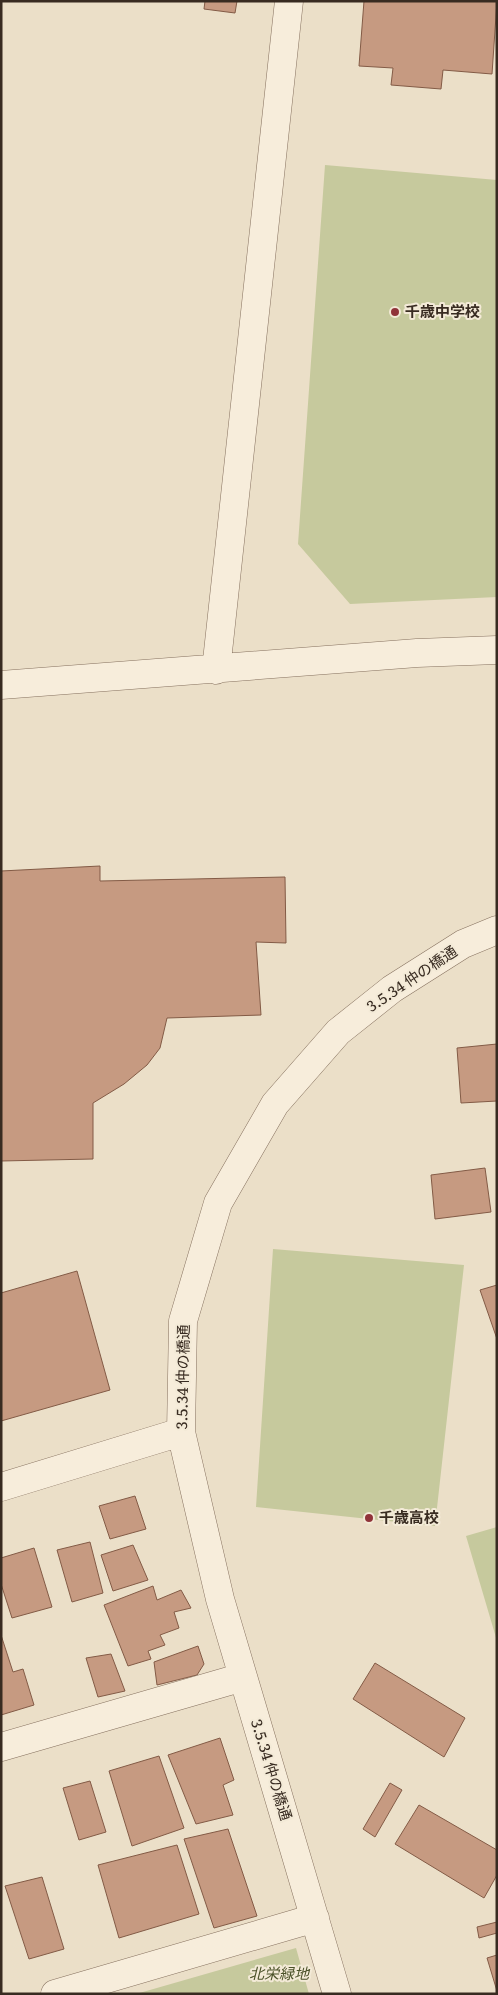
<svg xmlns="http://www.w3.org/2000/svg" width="498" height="1995" font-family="Literata,'Noto Sans JP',serif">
<rect width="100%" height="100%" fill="#ebdfc8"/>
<path fill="#c6c99d" d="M325,165l172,15v417l-147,7 -52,-60z
M273,1249l191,16 -29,261 -179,-19z
M497,1527v114l-31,-105z
M296,1948l13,46h-173z"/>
<path fill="#c69a81" stroke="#835b46" d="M205,1h32l-2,12 -31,-4z
M364,1h133l-5,73 -49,-4 -2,19 -50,-4 2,-17 -34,-2z
M100,866v15l185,-4 1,66 -30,-1 5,73 -94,3 -7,30 -13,17 -23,19 -31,19v56l-92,2v-290z
M497,1044v57l-36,2 -4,-55z
M485,1168l6,44 -56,7 -4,-44z
M77,1271l33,119 -109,31v-128z
M497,1285v54l-17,-49z
M135,1496l11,33 -36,10 -11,-33z
M90,1542l13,51 -31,9 -15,-52z
M133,1545l15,35 -35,11 -12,-36z
M34,1548l18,59 -40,11 -11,-34v-26z
M153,1586l4,14 24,-10 10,18 -17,4 5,16 -19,7 5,10 -17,6 3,8 -23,7 -24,-61z
M1,1635l12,37 10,-3 11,36 -33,10z
M198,1646l6,18 -7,11 -40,10 -3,-23z
M111,1654l14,37 -27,6 -12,-39z
M375,1663l90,55 -21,39 -91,-58z
M220,1738l14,42 -11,5 10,30 -37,9 -28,-69z
M159,1756l25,72 -52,18 -23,-75z
M90,1781l16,51 -27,8 -16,-52z
M390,1783l12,7 -27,47 -12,-8z
M419,1805l78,45v25l-13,23 -89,-54z
M228,1829l29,87 -43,12 -30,-89z
M177,1845l22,69 -80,24 -21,-73z
M42,1877l22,72 -35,10 -24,-73z
M497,1922v11l-18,5 -2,-11z
M497,1955v36l-10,-33z"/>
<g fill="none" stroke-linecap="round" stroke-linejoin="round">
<g stroke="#86715f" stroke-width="29">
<path id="minor" d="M216,670l73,-669
M1,685l416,-32 80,-3
M1,1487l180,-55
M1,1747l242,-70
M55,1994l260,-76
M337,1994l-117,-395 -39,-167 2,-111 35,-118 57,-99 63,-72 54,-43 71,-45 34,-14"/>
</g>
<use href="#minor" stroke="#f7eddb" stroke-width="28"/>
</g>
<g fill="#903339" stroke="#f3ead7" stroke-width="2">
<circle cx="395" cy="312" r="5"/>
<circle cx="369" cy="1518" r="5"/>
</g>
<g text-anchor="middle" stroke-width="4" stroke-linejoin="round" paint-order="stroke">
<g font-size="15" font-weight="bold" fill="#382b21" stroke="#f3ead7" text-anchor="start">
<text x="405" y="317">千歳中学校</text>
<text x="379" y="1523">千歳高校</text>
</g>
<g font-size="15" fill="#382b21" stroke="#f3ead7">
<text transform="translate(412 979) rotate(-34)" y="5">3.5.34 仲の橋通</text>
<text transform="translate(183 1377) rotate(-89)" y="5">3.5.34 仲の橋通</text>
<text transform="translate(271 1770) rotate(73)" y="5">3.5.34 仲の橋通</text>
</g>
<g font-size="15" font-style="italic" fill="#4b5229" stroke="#f3ead7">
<text x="279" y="1979">北栄緑地</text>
</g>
</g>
<rect width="498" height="1995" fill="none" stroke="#382b21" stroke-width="5"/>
</svg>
